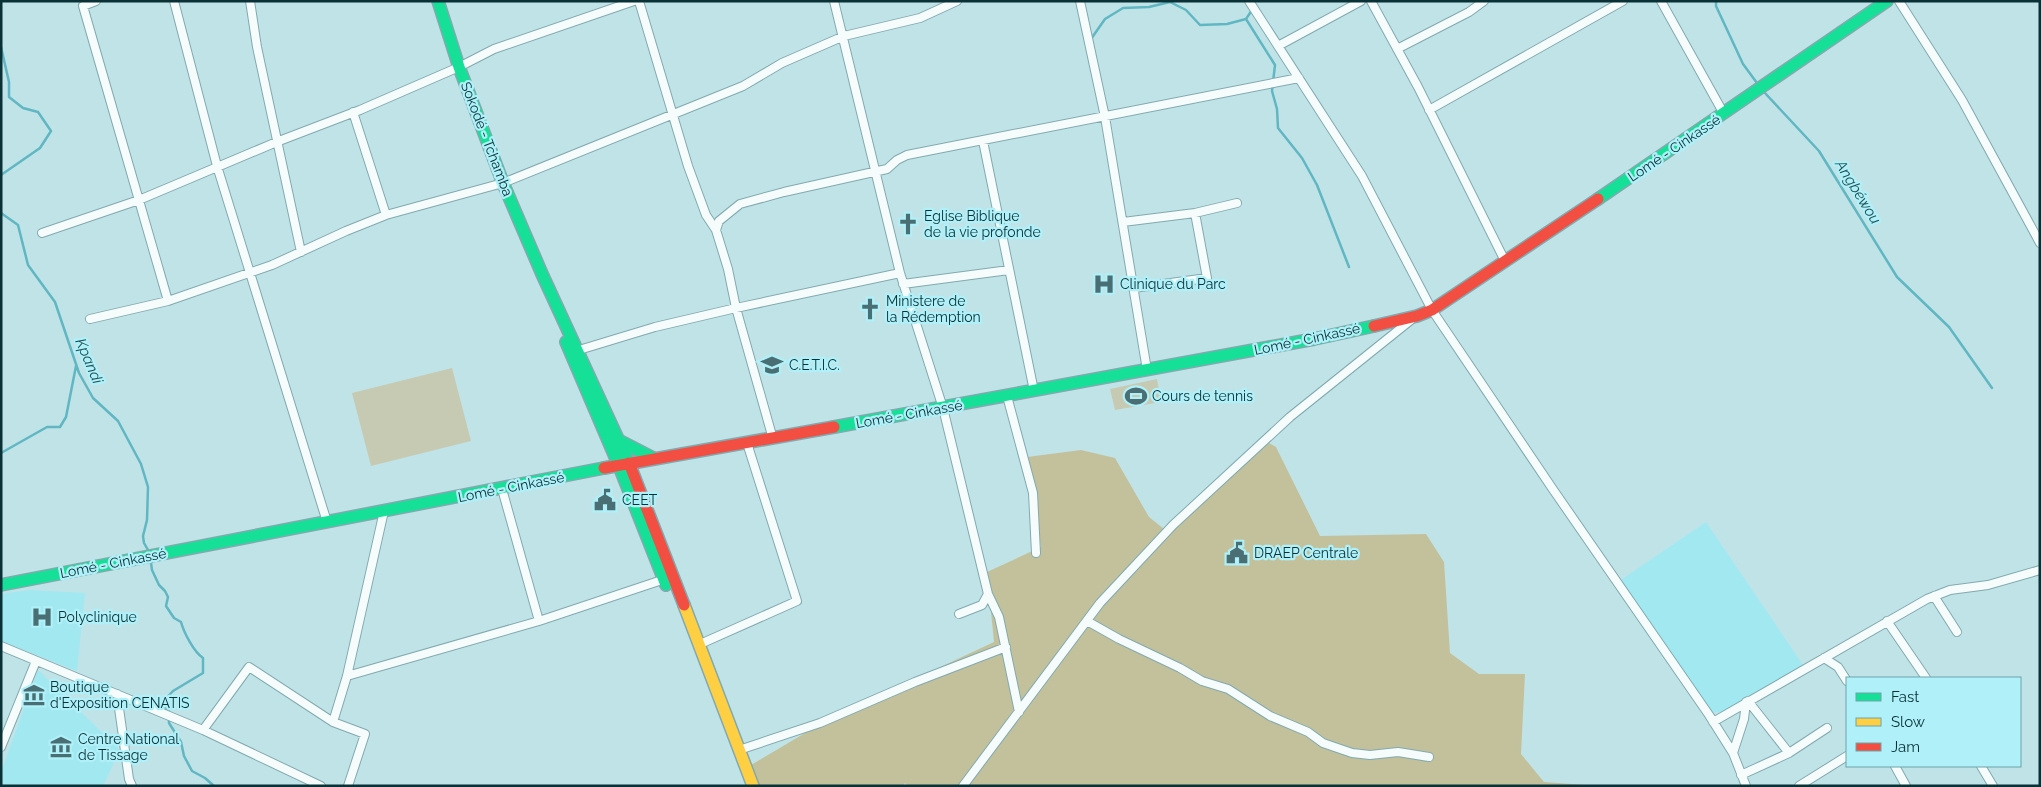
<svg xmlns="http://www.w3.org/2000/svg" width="2041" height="787" font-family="Raleway,sans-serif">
<rect width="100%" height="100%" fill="#c0e3e8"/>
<path fill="#a1e8f1" d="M1706,522l97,143 -79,47h-14l-92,-130z
M29,590l56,3 -8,78 -76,-30v-47z
M38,670l82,80 -17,36h-102v-14z"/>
<path fill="#c7cab2" d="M452,368l19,73 -100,25 -19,-73z
M1157,379l4,23 -46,8 -5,-21z"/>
<path fill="#c3c19c" d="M1269,443l7,4 44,89 106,-2 18,28 6,91 29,21h46l-4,80 23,28 55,4h-691l-3,-3 -2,3h-143l-9,-21 76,-45 167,-78 -7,-70 54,-25 -14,-90 54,-7 34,8 34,59 20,16z"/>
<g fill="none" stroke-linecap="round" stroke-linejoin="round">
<path stroke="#60b7c2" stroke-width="2.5" d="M1716,1v5l27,58 14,19
M1252,10l-6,9 29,46 -3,26 5,18 1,19 24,30 15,27 32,82
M1091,39l14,-20 18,-11 26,-1 21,-5 16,8 14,15 27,-1 19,-5
M1,47l8,35v15l14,11 15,4 13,19 -11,17 -39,27
M1764,92l55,59 78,126 52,50 43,61
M1,213l17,12 10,40 27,37 24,71 14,25 25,23 23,43 7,23 -1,33 -4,16 1,7 4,7
M1,453l46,-26h13l6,-10 10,-51
M151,563l1,7 7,15 6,6 3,6 -2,9 8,12 7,4c3,11 13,30 22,36v15l-30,18 -11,12 7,8v12l12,19 3,14 8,15 13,7 9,8"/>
<g stroke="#80aaaf" stroke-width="10">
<path id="street" d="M96,1l-13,5 85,295
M174,1l43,165 110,356
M250,1l7,46 44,205
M639,1l49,165 18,49 10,15 12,39 8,39 37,131
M834,1l66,272 43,135 45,186 -6,11 -23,9
M1080,1l25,116 42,253
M1249,1l113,175 70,134 120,178 157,227 24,38 13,33
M1371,1l47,86 87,174
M1661,1l63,113
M1899,1l63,99 78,143
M1278,46l83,-45
M1397,49l72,-37 15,-11
M1429,110l194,-109
M353,112l33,103
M983,141l51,250
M1123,222l72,-9 42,-10
M716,230l3,-9 21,-17 44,-12 103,-23 10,-9 10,-5 392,-77
M42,233l97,-33 140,-59 81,-31 99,-43 35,-18 140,-48
M903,284l106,-14
M1134,288l73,-10 -12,-65
M90,319l78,-18 104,-36 74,-34 40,-16 117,-32 240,-97 39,-23 62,-27 76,-18 37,-17
M579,350l76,-23 81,-19 164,-35
M1007,396l26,97 3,60
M988,594l11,23 20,95
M1934,596l23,36
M539,621l129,-43
M1087,621l32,18 61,29 22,13 26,8 42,27 38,16 15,11 29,10 18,2 28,-3 31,5
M1887,621l39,57
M698,645l99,-44 -50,-158
M1,646l202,84 118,56
M1824,658l14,9 9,14
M347,676l192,-55 -37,-132
M117,694l12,85 3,7
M1748,701l41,52
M1713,722l214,-123 23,-9 38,-5 52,-15
M203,730l46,-63 84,55
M1,747l35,-86
M739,750l81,-27 95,-41 91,-35
M1733,753l11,-34 2,-17
M1895,766l11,20
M1981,766l12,20
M1741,775l48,-22 38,-25
M348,786l17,-52 -32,-12 14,-46 37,-165
M963,786l137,-183 73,-78 117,-108 121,-97
M1799,786l48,-30"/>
</g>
<g stroke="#80aaaf" stroke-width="14">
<path id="fast" d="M438,1l21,66 44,116 39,91 87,189
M1598,199l289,-198
M566,342l53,124
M834,427l480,-88 60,-13
M620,441l33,17
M619,466l47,119
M1,585l603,-117"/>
</g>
<g stroke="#80aaaf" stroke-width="14">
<path id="slow" d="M684,605l69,181"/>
</g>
<g stroke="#80aaaf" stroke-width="14">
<path id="jam" d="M1374,326l43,-10 15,-6 166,-111
M629,463l55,142
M604,468l230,-41"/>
</g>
<use href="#street" stroke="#f6fbfc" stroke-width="8"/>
<use href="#fast" stroke="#16e098" stroke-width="11"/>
<use href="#slow" stroke="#ffcf43" stroke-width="11"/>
<use href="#jam" stroke="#f24e42" stroke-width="11"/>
</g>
<defs>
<g id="church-bare" transform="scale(1.725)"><path d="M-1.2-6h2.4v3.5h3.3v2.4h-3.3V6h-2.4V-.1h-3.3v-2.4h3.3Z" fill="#496f74" stroke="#b0f0f8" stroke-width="2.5" paint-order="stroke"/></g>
<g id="hospital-bare" transform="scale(1.725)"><path d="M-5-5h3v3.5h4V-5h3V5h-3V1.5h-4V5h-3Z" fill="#496f74" stroke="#b0f0f8" stroke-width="2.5" paint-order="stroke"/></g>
<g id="university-bare" transform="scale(1.725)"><path d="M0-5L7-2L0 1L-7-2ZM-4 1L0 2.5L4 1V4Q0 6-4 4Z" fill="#496f74" stroke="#b0f0f8" stroke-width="2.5" paint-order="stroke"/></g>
<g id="stadium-bare" transform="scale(1.725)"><path d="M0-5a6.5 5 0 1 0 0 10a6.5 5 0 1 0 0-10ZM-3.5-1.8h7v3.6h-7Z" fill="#496f74" stroke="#b0f0f8" stroke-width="2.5" paint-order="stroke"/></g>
<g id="civic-bare" transform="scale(1.725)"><path d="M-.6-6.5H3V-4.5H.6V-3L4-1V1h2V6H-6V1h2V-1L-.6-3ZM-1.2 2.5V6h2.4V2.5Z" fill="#496f74" stroke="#b0f0f8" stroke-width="2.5" paint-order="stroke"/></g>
<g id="museum-bare" transform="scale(1.725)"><path d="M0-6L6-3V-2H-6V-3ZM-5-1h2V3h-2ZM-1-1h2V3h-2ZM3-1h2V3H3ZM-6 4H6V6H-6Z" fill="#496f74" stroke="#b0f0f8" stroke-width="2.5" paint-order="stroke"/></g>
</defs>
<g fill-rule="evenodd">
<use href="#church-bare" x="908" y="224"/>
<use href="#hospital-bare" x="1104" y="284"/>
<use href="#church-bare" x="870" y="309"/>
<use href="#university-bare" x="772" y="365"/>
<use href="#stadium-bare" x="1136" y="396"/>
<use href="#civic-bare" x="605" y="500"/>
<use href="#civic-bare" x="1237" y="553"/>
<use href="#hospital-bare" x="42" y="617"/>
<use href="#museum-bare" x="34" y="695"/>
<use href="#museum-bare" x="61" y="747"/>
</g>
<g text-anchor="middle" stroke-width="4.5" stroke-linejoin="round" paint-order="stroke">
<g font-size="14" fill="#093136" stroke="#b0f0f8">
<text transform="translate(487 139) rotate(69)" y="5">Sokodé - Tchamba</text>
<text transform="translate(1674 148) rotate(-34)" y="5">Lomé - Cinkassé</text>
<text transform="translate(1307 339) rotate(-12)" y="5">Lomé - Cinkassé</text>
<text transform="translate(909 414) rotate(-10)" y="5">Lomé - Cinkassé</text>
<text transform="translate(511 487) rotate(-11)" y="5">Lomé - Cinkassé</text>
<text transform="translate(113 563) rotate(-11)" y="5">Lomé - Cinkassé</text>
</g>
<g font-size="14" fill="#093136" stroke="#b0f0f8" text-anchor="start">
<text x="924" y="221">Eglise Biblique<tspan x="924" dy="16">de la vie profonde</tspan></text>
<text x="1120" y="289">Clinique du Parc</text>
<text x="886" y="306">Ministere de<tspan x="886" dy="16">la Rédemption</tspan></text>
<text x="789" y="370">C.E.T.I.C.</text>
<text x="1152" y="401">Cours de tennis</text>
<text x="622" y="505">CEET</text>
<text x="1254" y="558">DRAEP Centrale</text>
<text x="58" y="622">Polyclinique</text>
<text x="50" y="692">Boutique<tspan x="50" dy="16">d'Exposition CENATIS</tspan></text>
<text x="78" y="744">Centre National<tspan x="78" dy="16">de Tissage</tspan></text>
</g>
<g font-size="15" font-style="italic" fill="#1f4e53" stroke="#b0f0f8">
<text transform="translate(1858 192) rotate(58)" y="5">Angbéwou</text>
<text transform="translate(89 361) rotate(67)" y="5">Kpandi</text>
</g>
</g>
<rect width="2041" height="787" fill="none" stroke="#093136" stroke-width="5"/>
<rect x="1846" y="677" width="175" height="90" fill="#b0f0f8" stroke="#6da4aa"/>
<rect x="1856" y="693" width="25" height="8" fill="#16e098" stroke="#6da4aa"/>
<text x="1891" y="702" font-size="15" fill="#093136">Fast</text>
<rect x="1856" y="718" width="25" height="8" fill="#ffcf43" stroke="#6da4aa"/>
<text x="1891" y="727" font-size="15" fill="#093136">Slow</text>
<rect x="1856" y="743" width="25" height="8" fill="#f24e42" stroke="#6da4aa"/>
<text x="1891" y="752" font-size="15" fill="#093136">Jam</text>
</svg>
